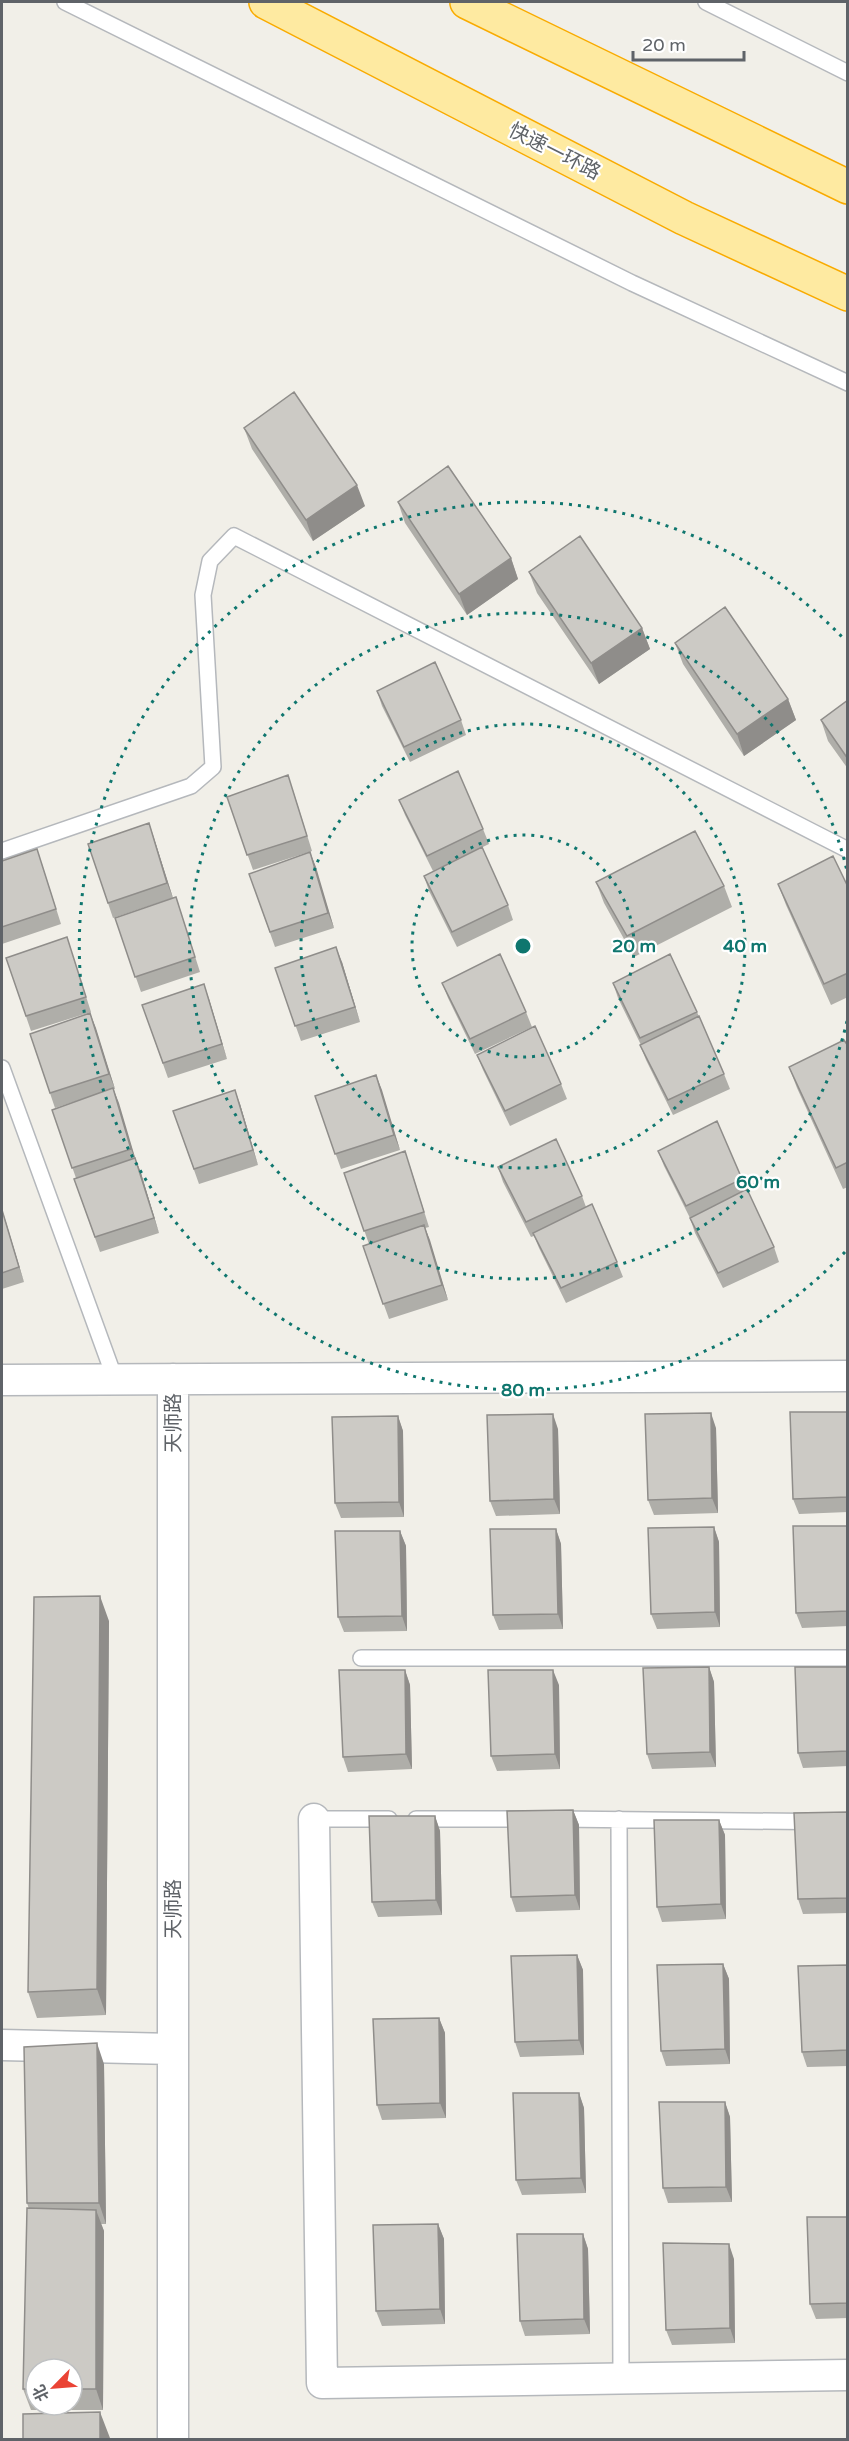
<svg xmlns="http://www.w3.org/2000/svg" width="849" height="2441" font-family="'Varela Round','Noto Sans SC',sans-serif">
<rect width="100%" height="100%" fill="#f1efe8"/>
<g fill="none" stroke-linecap="round" stroke-linejoin="round">
<g stroke="#b5b8bc" stroke-width="18">
<path id="service" d="M65,2l567,281 216,100
M706,2l142,71
M2,851l189,-65 22,-19 -10,-172 7,-34 24,-25 614,314
M2,1068l113,311
M361,1658h487
M314,1819h75
M416,1819h111
M557,1819l291,3
M619,1819l2,560"/>
</g>
<g stroke="#b5b8bc" stroke-width="33">
<path id="minor" d="M173,1379v1061
M2,1380l846,-4
M314,1819l8,564 526,-8
M2,2045l171,4"/>
</g>
<g stroke="#f9ab00" stroke-width="36">
<path id="trunk" d="M266,2l418,216 164,76
M467,2l381,185"/>
</g>
<use href="#service" stroke="#fff" stroke-width="15"/>
<use href="#minor" stroke="#fff" stroke-width="30"/>
<use href="#trunk" stroke="#feeaa1" stroke-width="33"/>
</g>
<path fill="#afaea9" fill-rule="evenodd" d="M244,428l121,78 -52,35 -61,-92z
M398,502l113,56 7,21 -51,36 -62,-92z
M529,572l113,56 8,21 -51,35 -62,-91z
M675,643l113,56 8,21 -52,36 -61,-92z
M377,691l84,29 5,15 -56,27 -28,-56z
M848,700v69l-20,-28 -7,-21z
M293,790l19,61 -59,19 -26,-73z
M399,800l84,29 6,15 -56,27 -28,-56z
M149,823l24,75 3,-1 5,15 19,60 -59,20 -26,-74 57,-20 -59,20 -25,-74z
M310,852l24,76 -59,19 -26,-73z
M2,861l40,3 19,60 -59,20z
M424,876l84,29 5,15 -56,27 -28,-56z
M596,882l128,4 8,21 -98,50 -30,-54z
M778,884l70,3v110l-17,8 -45,-100z
M67,937l24,75 -60,19 -25,-73z
M342,962l18,60 -59,19 -26,-73z
M442,983l84,29 6,15 -57,27 -27,-56z
M613,983l84,29 27,62 6,15 -57,26 -27,-55 -6,-15h1l-23,-47z
M209,999l18,60 -59,19 -26,-73z
M90,1013l25,76h-2l22,69 6,15 18,60 -59,19 -26,-73 2,-1 -24,-68 33,-12 -30,10 -25,-74z
M848,1046v141l-5,2 -46,-101 -8,-21z
M477,1055l84,29 6,15 -57,27 -27,-56z
M376,1075l24,75 -59,19 -26,-73z
M240,1104l18,61 -59,19 -26,-73z
M658,1151l84,28 4,11 28,57 5,15 -56,26 -28,-55 -5,-15 -26,-52z
M410,1166l19,61 -4,1 23,72 -59,19 -26,-73 6,-2 -25,-71z
M498,1167l84,29 4,11 31,55 6,15 -57,26 -27,-55 -5,-12 -3,1 -28,-55z
M2,1210l22,72 -22,7z
M848,1412v100l-49,2 -6,-15z
M398,1416l5,15 1,86 -63,1 -6,-15z
M716,1428l2,85 -64,2 -6,-15z
M558,1429l2,85 -64,2 -6,-15z
M848,1526v100l-46,2 -6,-15z
M714,1527l5,15 1,85 -63,2 -6,-15z
M556,1529l5,15 2,85 -64,1 -6,-15z
M400,1531l6,15 1,85 -63,1 -6,-15z
M109,1621l-3,394 -69,3 -9,-26z
M709,1667l5,15 2,85 -64,2 -5,-15z
M848,1667v99l-45,2 -5,-15z
M405,1670l5,15 2,84 -64,3 -5,-15z
M559,1685l1,84 -63,2 -6,-15z
M573,1810l6,15 1,85 -64,2 -5,-15z
M848,1812v101l-45,1 -5,-15z
M435,1816l5,15 2,84 -64,2 -6,-15z
M719,1820l6,15 1,84 -64,3 -5,-15z
M577,1955l6,15 1,85 -64,2 -5,-15z
M723,1964l6,15 1,85 -64,2 -5,-15z
M848,1965v101l-41,1 -5,-15z
M439,2018l6,15 1,85 -64,2 -5,-15z
M104,2064l2,160h-5l3,7 -1,179h-72l-8,-21 6,-180 -2,-6zM36,2369h36v36h-36z
M579,2093l5,15 2,85 -64,2 -6,-15z
M725,2102l5,15 2,85 -64,1 -5,-15z
M848,2217v101l-32,1 -6,-15z
M438,2224l6,15 1,85 -63,2 -6,-15z
M583,2234l5,15 2,85 -65,2 -5,-15z
M734,2259l1,84 -63,2 -6,-15z"/>
<path fill="#8f8d8a" d="M357,485l8,21 -52,35 -7,-21z
M511,558l7,21 -51,36 -8,-21z
M642,628l8,21 -51,35 -8,-21z
M788,699l8,21 -52,36 -7,-22z
M149,823l5,15 19,60 -6,-15z
M310,852l6,15 18,61 -6,-15z
M336,947l6,15 18,60 -5,-15z
M204,984l5,15 18,60 -5,-15z
M90,1013l6,15 19,61 -6,-15z
M376,1075l6,15 18,60 -6,-15z
M113,1088l6,15 18,61 -6,-15z
M235,1090l5,14 18,61 -5,-15z
M135,1158l6,15 18,60 -5,-15z
M2,1210l4,12 18,60 -5,-15z
M424,1225l6,15 18,60 -6,-15z
M711,1413l5,15 2,85 -6,-15z
M553,1414l5,15 2,85 -6,-15z
M398,1416l5,15 1,86 -5,-15z
M714,1527l5,15 1,85 -5,-15z
M556,1529l5,15 2,85 -5,-15z
M400,1531l6,15 1,85 -5,-15z
M100,1596l9,25 -3,394 -9,-26z
M709,1667l5,15 2,85 -6,-15z
M405,1670l5,15 2,84 -6,-15z
M553,1670l6,15 1,84 -5,-15z
M573,1810l6,15 1,85 -5,-15z
M435,1816l5,15 2,84 -6,-15z
M719,1820l6,15 1,84 -5,-15z
M577,1955l6,15 1,85 -5,-15z
M723,1964l6,15 1,85 -5,-15z
M439,2018l6,15 1,85 -6,-15z
M97,2043l7,21 2,160 -7,-21z
M579,2093l5,15 2,85 -5,-15z
M725,2102l5,15 2,85 -6,-15z
M96,2210l8,21 -1,179 -7,-21z
M438,2224l6,15 1,85 -5,-15z
M583,2234l5,15 2,85 -6,-15z
M729,2244l5,15 1,84 -5,-15z
M100,2412l10,26v1h-10z"/>
<path fill="#cccac5" stroke="#8f8d8a" stroke-width="1.5" d="M294,392l63,93 -51,35 -62,-92z
M448,466l63,92 -52,36 -61,-92z
M580,536l62,92 -51,35 -62,-91z
M725,607l63,92 -51,35 -62,-91z
M435,662l26,58 -57,27 -27,-56z
M848,700v59l-27,-39z
M458,771l25,58 -56,27 -28,-56z
M288,775l19,61 -60,19 -20,-58z
M149,823l18,60 -59,20 -20,-59z
M695,831l29,55 -97,50 -31,-54z
M482,847l26,58 -56,27 -28,-56z
M37,849l19,60 -54,18v-66z
M310,852l18,61 -58,19 -21,-58z
M833,856l15,31v86l-24,11 -46,-100z
M176,897l19,60 -60,20 -20,-59z
M67,937l19,60 -60,19 -20,-58z
M336,947l19,60 -60,19 -20,-58z
M500,954l26,58 -56,27 -28,-56z
M670,954l27,58 -57,26 -27,-55z
M204,984l18,60 -59,19 -21,-58z
M90,1013l19,61 -59,19 -20,-59z
M699,1016l25,58 -56,26 -28,-55z
M535,1026l26,58 -56,27 -28,-56z
M844,1040l4,6v116l-12,6 -47,-101z
M376,1075l18,60 -59,19 -20,-58z
M113,1088l18,61 -59,19 -20,-58z
M235,1090l18,60 -59,19 -21,-58z
M717,1121l25,58 -56,27 -28,-55z
M556,1139l26,57 -56,26 -28,-55z
M405,1151l19,61 -60,19 -20,-58z
M135,1158l19,60 -59,19 -21,-58z
M747,1189l27,58 -56,26 -28,-55z
M592,1204l25,58 -56,26 -28,-55z
M2,1210l17,57 -17,6z
M424,1225l18,60 -59,19 -20,-58z
M790,1412h58v85l-55,2z
M711,1413l1,85 -64,2 -3,-86z
M553,1414l1,85 -64,2 -3,-86z
M398,1416l1,86 -64,1 -3,-86z
M793,1526h55v85l-52,2z
M714,1527l1,85 -64,2 -3,-86z
M490,1529h66l2,85 -65,1z
M335,1531h65l2,85 -64,1z
M100,1596l-3,393 -69,3 6,-395z
M709,1667l1,85 -63,2 -4,-86z
M795,1667h53v84l-50,2z
M339,1670h66l1,84 -63,3z
M488,1670h65l2,84 -64,2z
M573,1810l2,85 -64,2 -4,-86z
M848,1812v86l-50,1 -4,-86z
M369,1816h66l1,84 -64,2z
M654,1820h65l2,84 -64,3z
M577,1955l2,85 -64,2 -4,-86z
M723,1964l2,85 -64,2 -4,-86z
M848,1965v85l-46,2 -4,-86z
M439,2018l1,85 -63,2 -4,-86z
M97,2043l2,160h-72l-3,-156z
M513,2093h66l2,85 -65,2z
M659,2102h66l1,85 -63,1z
M27,2208l69,2v179h-24v-20h-36v20h-13z
M807,2217h41v86l-38,1z
M438,2224l2,85 -64,2 -3,-86z
M517,2234h66l1,85 -64,2z
M663,2243l66,1 1,84 -64,2z
M100,2412v27h-77v-25z"/>
<g fill="none" stroke="#0f766e" stroke-width="3" stroke-dasharray="3 6">
<circle cx="523" cy="946" r="111"/>
<circle cx="523" cy="946" r="222"/>
<path d="M847 1021A333 333 0 1 1 847 871"/>
<path d="M845 1252A444 444 0 1 1 845 640"/>
</g>
<g text-anchor="middle" stroke-width="4.5" stroke-linejoin="round" paint-order="stroke">
<g font-size="20" fill="#5f6368" stroke="#fff">
<text transform="translate(555 151) rotate(27)" y="7">快速一环路</text>
<text transform="translate(173 1423) rotate(-90)" y="7">天师路</text>
<text transform="translate(173 1909) rotate(-90)" y="7">天师路</text>
</g>
</g>
<circle cx="523" cy="946" r="9" fill="#0f766e" stroke="#fff" stroke-width="3"/>
<g font-size="18" text-anchor="middle" font-weight="bold" fill="#0f766e" stroke="#fff" stroke-width="4.5" stroke-linejoin="round" paint-order="stroke">
<text x="634" y="952">20 m</text>
<text x="745" y="952">40 m</text>
<text x="758" y="1188">60 m</text>
<text x="523" y="1396">80 m</text>
</g>
<rect width="849" height="2441" fill="none" stroke="#5f6368" stroke-width="6"/>
<g transform="translate(54 2387) rotate(245)"><circle r="28" fill="#ffffff" stroke="#bfc1c3" stroke-width="1.5"/>
<path d="M0-4.5L10 22L0 15L-10 22Z" fill="#ea4335"/>
<text y="-9" font-size="16" font-weight="bold" text-anchor="middle" fill="#5f6368">北</text>
</g>
<path d="M633 51v9h111v-9" fill="none" stroke="#5f6368" stroke-width="3"/>
<text x="642" y="51" font-size="18" fill="#5f6368" stroke="#ffffff" stroke-width="4.5" paint-order="stroke">20 m</text>
</svg>
